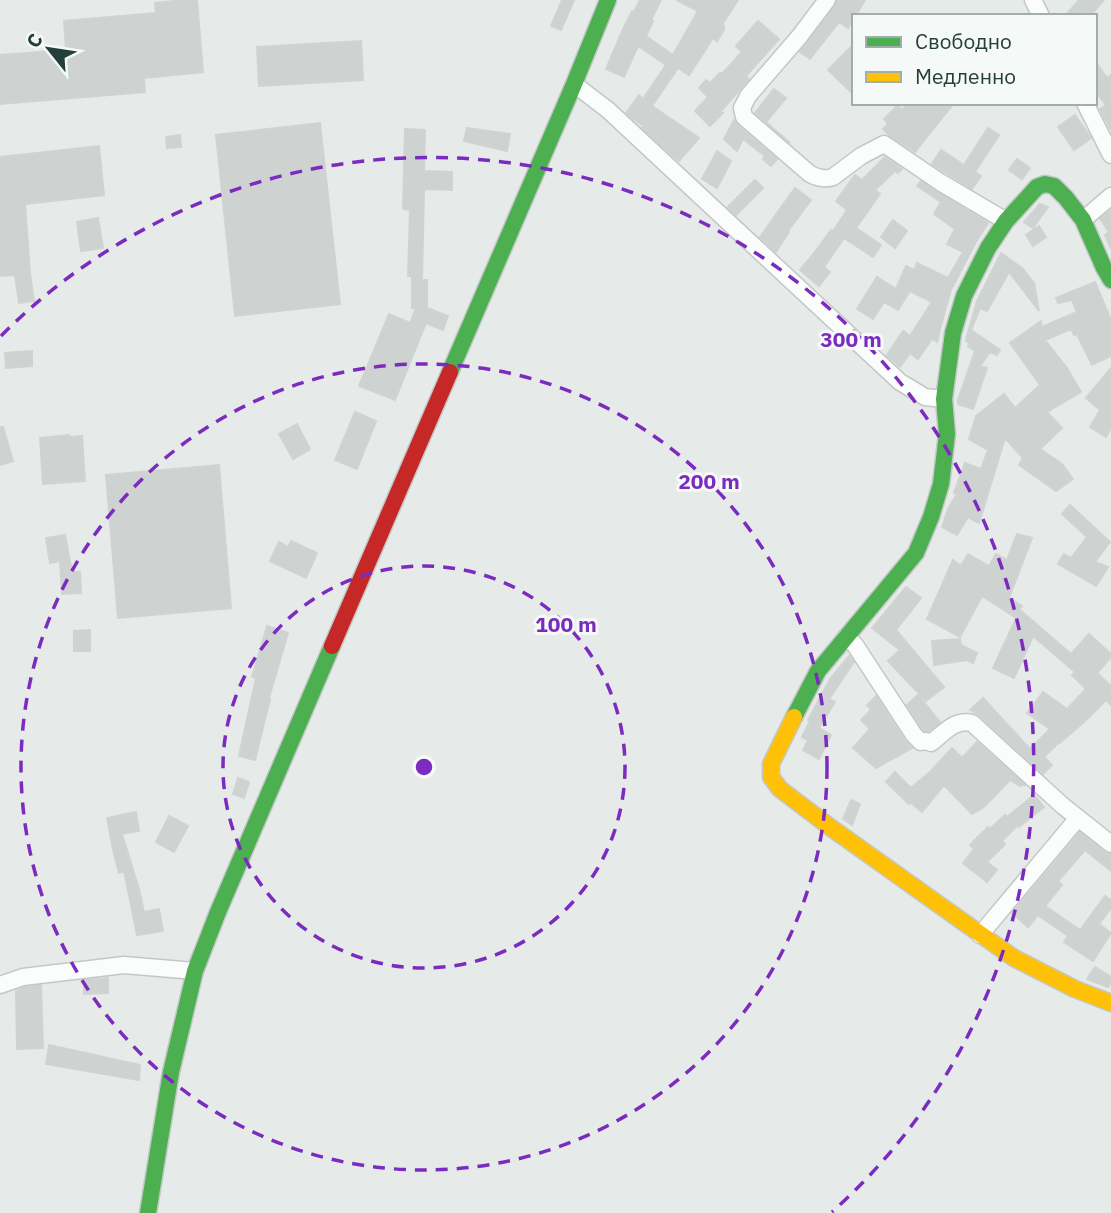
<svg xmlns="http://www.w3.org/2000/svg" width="1111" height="1213" font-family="'IBM Plex Sans',sans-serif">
<rect width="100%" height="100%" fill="#e6ebe9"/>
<path fill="#ced2d1" stroke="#cfd4d2" stroke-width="2" d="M184,0h13l6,72 -59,6 1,14 -145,12v-49l66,-5 -2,-29 92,-8 -1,-10z
M562,0h12l-13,30 -10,-4z
M640,0h21l-10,20 2,1 -7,15 27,19 25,-44 -21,-11h61l-16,25 2,1v4l-7,11 -4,-3 -24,37 -11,-7 -26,38 47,32 -20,23 -37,-33 1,-2 -17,-13 13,-18 4,4 23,-34 -28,-19 -14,31 -18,-8 18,-42 8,-16 2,1z
M837,0h28l-17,28 -9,-6 -29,37 -10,-7 35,-46z
M1079,0h25l-14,16h-25z
M758,21l21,18 -33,37 3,3 -29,33 3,1 -13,13 -15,-15 13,-14 -9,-9 7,-8 4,3 10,-10 2,1 20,-22 -6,-6z
M361,41l2,39 -104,6 -2,-39z
M854,44v51l-26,-25z
M1095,61l12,17 4,-3v55l-11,-21 6,-4 -11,-14z
M774,89l12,9 -20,24 24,21 -35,-30z
M908,103h46l-39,49 -26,-17 -6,-6 5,-5 -4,-5 14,-14 4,5z
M1075,115l16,23 -17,12 -16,-23z
M734,120l3,5 40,34 -6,7 -8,-7 2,-3 -22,-17 -6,12 -13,-12z
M320,123l20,181 -105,12 -19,-181z
M467,128l43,6 -3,17 -43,-10z
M988,128l11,7 -24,37 6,4 -9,13 -40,-25 9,-14 23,15z
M405,129l20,1 -1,41 28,1v18l-28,-1 -2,91h5v28l21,8 -5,14 -17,-7 -31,77 -36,-14 30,-72 21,9 6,-15h-4v-32h-4l2,-66 -7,-1z
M180,135l1,12 -14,1 -1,-11z
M99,146l5,49 -79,9 5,69 4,28 -15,2 -4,-28 -15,1v-119z
M717,151l14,10 -14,27 -15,-9z
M885,157l17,12 -4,4 -3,-2 -20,19 5,4 -24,34 25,17 -8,12 -29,-19 -20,29 6,5 -11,14 -19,-16 15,-18 16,-22 2,1 14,-21 -11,-9 19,-26 7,5z
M1017,159l13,9 -8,11 -13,-9z
M755,180l8,8 -27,27 -8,-8z
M921,181l67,42 -12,19 -25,48 -11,39 -2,11 -1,2 -5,-3 -14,20 -8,-6 -10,14 -13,-12 16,-24 7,5 22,-34 -22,-11 -12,19 -14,-8 -11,17 -16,-10 20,-32 19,12 10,-23 8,4 3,-7 31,15 15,-26 -16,-8 8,-15 -21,-15 7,-12 -24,-16z
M795,188l16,12 -23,31 1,1 -13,20 -16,-15z
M1040,204l8,3 -15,21 -9,-6z
M1111,210v39l-6,-14 4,-3 -9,-13z
M98,218l5,30 -22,3 -4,-29z
M893,220l14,11 -12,17 -14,-11z
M1039,226l7,11 -13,9 -7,-11z
M1001,253l21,15 12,15 5,28 -30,-39 -22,39 -7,-3 -9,22 29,20 -3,5 -7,-3 -10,14 7,2 -14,41 -15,-5v-4l17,-49 -7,-5 2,-3 -4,-2 1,-5 10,-35z
M1095,282l16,38v36l-19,9 -15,-31 -3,1 -3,-6 -26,11 22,28 14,24 -34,20 15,16 -22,21 22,15 11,15 -17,12 -37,-26 4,-7 -18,-20 -26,85 -11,-6 -11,18 -15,-8 6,-18 9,-15 -3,-1 11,-30 16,6 7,-19 -19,-11 7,-23 28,-22 11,14 25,-23 -30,-42 31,-22 1,6 35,-15 -5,-12 -14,3 -2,-5z
M32,351v15l-26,2 -1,-15z
M1111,368v60l-5,9 -16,-10 10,-17 -14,-12z
M355,412l21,9 -19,48 -22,-9z
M297,424l13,25 -17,10 -14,-25z
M0,427h3l10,34 -13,4z
M69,435v2l13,-1 3,45 -42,3 -3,-46z
M219,465l12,143 -113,10 -12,-143z
M1070,505l40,37 -15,20 13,5 -12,19 -38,-22 6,-10 7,4 16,-21 -25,-23z
M1017,534l15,4 -23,60 13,8 -7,11 -33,-21 -22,41 -33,-18 26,-59 8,6 7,-12 21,12 7,-12 11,6z
M65,535l7,37h8l1,21 -19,1 -2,-33 -10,2 -4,-25z
M291,541l26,12 -11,25 -36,-17 9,-19 9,5z
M906,587l15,11 -25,32 48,57 -18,14 -38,-40 12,-11 -28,-22z
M1020,610l51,44 18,-20 22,20v3l-14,16 14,13v19l-5,-5 -21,21 -25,22 -1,-1 -15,15 8,8 -9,9 -64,-59 -9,-5 13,-12 47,51 20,-20 -23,-16 16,-21 24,17 19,-20 -14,-14 3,-3 -42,-36 -19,42 -21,-10z
M267,626l21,7 -19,65 1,1 -15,61 -16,-4 17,-78 -4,-1z
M90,630v21h-16v-20z
M960,639l1,6 16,8 -4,10 -6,-3 -33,5 -2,-24z
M849,656l5,6 -25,37 6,3 -16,26 12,7 -12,24 -16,-9 5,-10 -6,-3 8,-16 -2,-1 22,-41z
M918,695l22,27 -11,9h-4l-3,-3 -15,-23z
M876,696l29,45 7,7 -36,20 -23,-20 17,-19 -9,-9 10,-10 -4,-5z
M977,742l48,43 -5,1 -10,-6 -26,27 -12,7 -28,-29 -22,27 -12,-10 -1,2 -23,-22 9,-10 16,16 20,-17 21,-23 10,10z
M238,778l11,4 -5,16 -11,-4z
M1034,795l10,12 -25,20 -1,-2 -16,16 3,3 -18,18 10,8 -10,12 -24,-19 11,-14 -4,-4 18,-18 2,2 15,-14 2,2z
M851,800l9,4 -8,21 -9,-6z
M136,812l3,19 -17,3 17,55 5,23 15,-3 4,22 -26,4 -13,-64 -5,2 -5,-19 -7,-36z
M169,816l19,10 -14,26 -18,-10z
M1080,832l24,20 7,2v17l-26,-21 -27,31 4,4 -17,21 35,24 25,-34 6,4v8l-12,16 12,9 -18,28 -29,-19 4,-6 -30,-21 -10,12 -16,-14z
M1095,967l16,10v5l-3,5 -21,-8z
M108,978v15l-24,1v-14z
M41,985l2,63 -26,1 -1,-58 9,-4z
M49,1045l91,20 -1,15 -93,-16z"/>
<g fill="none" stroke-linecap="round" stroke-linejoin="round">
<g stroke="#c3c8c6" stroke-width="19">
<path id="street" d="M827,0l-28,37 -51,59 -6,12 2,9 66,57c8,4 15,6 23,3l28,-21 23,-12 56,38 66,39
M1033,0l8,16
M574,84l34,26 292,272 25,15 19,2
M1085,103l26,52
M1083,220l28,-24
M846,637l9,8 59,90 7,7 5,-1 5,2c13,-10 23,-24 41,-20l91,83 48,38
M980,935l98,-117
M0,985l23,-8 101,-12 71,6"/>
</g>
<g stroke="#c2c8c6" stroke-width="19">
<path id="fast" d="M450,372l124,-288 34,-84
M794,717l24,-46 98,-118 15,-36 10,-33 6,-50 -3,-35 9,-66 11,-37 24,-48 18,-27 31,-34 8,-3 9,2 12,12 17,22 21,48 7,12
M148,1213l23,-141 24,-101 23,-59 114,-266"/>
</g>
<g stroke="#c2c8c6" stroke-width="19">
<path id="slow" d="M794,717l-23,47v13l9,12 50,38 184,131 61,31 36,14"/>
</g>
<g stroke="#c2c8c6" stroke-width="19">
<path id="jam" d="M332,646l118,-274"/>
</g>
<use href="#street" stroke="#fbfcfc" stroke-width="16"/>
<use href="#fast" stroke="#4caf50" stroke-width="16"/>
<use href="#slow" stroke="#ffc107" stroke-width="16"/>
<use href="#jam" stroke="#c62828" stroke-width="16"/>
</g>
<g fill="none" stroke="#7b2cbf" stroke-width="3.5" stroke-dasharray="12 9">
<circle cx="424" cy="767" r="201"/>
<circle cx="424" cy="767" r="403"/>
<path d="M1 336A604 604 0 1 1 832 1212"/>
</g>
<circle cx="424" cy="767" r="10" fill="#7b2cbf" stroke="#f5f9f7" stroke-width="3.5"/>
<g font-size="21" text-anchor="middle" font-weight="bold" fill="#7b2cbf" stroke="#f5f9f7" stroke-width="6" stroke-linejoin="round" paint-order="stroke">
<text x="851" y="347">300 m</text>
<text x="709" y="489">200 m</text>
<text x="566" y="632">100 m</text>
</g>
<rect x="852" y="14" width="245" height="91" fill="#f5f9f7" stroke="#a1aeab" stroke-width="2"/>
<rect x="866" y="37" width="35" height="10" fill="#4caf50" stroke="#a1aeab" stroke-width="2"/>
<text x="915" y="49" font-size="21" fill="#243e39">Свободно</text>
<rect x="866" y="72" width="35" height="10" fill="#ffc107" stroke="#a1aeab" stroke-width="2"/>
<text x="915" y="84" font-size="21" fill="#243e39">Медленно</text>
<g transform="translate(49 49) rotate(300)" stroke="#f5f9f7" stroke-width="5" paint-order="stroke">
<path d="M0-5L12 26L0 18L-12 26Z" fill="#243e39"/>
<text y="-10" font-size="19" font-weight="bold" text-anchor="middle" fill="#243e39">С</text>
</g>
</svg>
